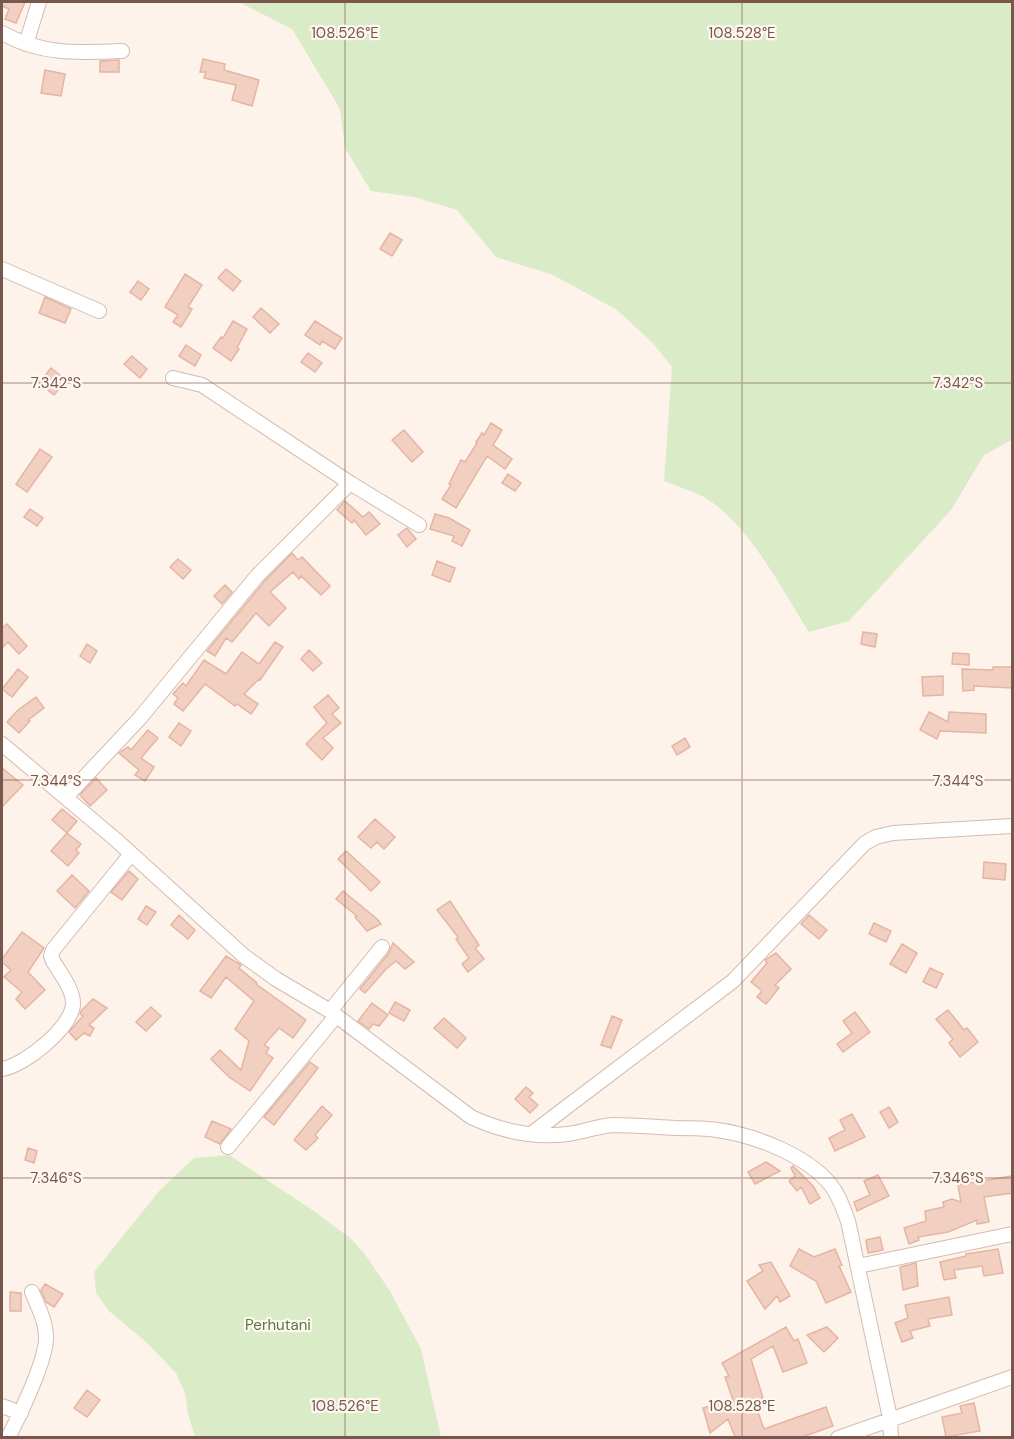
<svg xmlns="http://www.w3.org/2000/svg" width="1014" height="1439" font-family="'DM Sans',sans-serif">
<rect width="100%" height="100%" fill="#fdf3ea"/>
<path fill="#daebc7" d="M239,2h773v438l-28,15 -33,55 -102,111 -40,11c-26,-41 -63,-113 -107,-136 -12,-6 -26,-10 -38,-15l8,-114 -19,-24 -36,-33 -64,-35 -57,-18 -39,-47 -43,-13 -43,-6 -26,-43 -5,-39 -48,-80z
M229,1155l82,54 39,29 14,15 26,38 31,58 20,88h-246l-7,-23 -3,-21 -9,-20 -31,-32 -36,-30 -13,-18 -2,-21 66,-82 34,-32z"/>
<path fill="#f2d0c1" stroke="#e5b4a2" stroke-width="1.5" d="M2,2h23l-9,21 -11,-4 4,-10 -7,-3z
M203,59l22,5 -1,6 35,10 -7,26 -20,-6 4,-15 -32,-7 2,-6h-6z
M119,60v12h-19v-11z
M45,70l20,4 -4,22 -20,-3z
M390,233l12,7 -10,16 -12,-7z
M226,269l15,12 -8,10 -15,-13z
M185,274l17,11 -14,22 4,2 -11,18 -8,-5 5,-7 -13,-8z
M138,281l11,8 -8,11 -11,-8z
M45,297l26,12 -6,14 -26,-10z
M261,308l18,16 -9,9 -17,-16z
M233,321l14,8 -10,19 2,1 -8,12 -18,-13 8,-11 2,1z
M315,321l27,17 -7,11 -13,-8 -2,4 -15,-10z
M186,345l15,10 -6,11 -16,-10z
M308,353l14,10 -7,9 -14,-10z
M132,356l15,13 -7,9 -16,-14z
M51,368l15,12 -12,15 -15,-12z
M491,423l11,7 -9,15 19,14 -7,10 -18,-13 -31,52 -14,-9 9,-14 -2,-1 12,-24 4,2 12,-19 -1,-1 6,-9 2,2z
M404,430l19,22 -11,10 -20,-22z
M40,449l12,8 -25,35 -11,-8z
M508,474l13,9 -6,8 -13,-8z
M345,501l18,16 6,-5 11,12 -14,11 -12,-15 -2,3 -15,-13z
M30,509l13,9 -6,8 -13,-9z
M435,514l14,4 21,12 -8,16 -10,-5 2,-5 -24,-7z
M407,528l9,11 -9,8 -9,-12z
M292,553l6,7 4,-3 28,29 -9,9 -20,-19 -2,3 -6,-7 -23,20 16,16 -17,18 -13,-13 -24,29 -6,-4 -11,18 -8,-5 57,-69z
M178,559l13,11 -8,9 -13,-12z
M437,561l18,7 -5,14 -18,-7z
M225,585l7,7 -10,12 -8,-8z
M7,624l20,22 -8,8 -11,-12 -6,6v-20z
M863,632l14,2 -2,13 -14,-3z
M275,642l8,5 -23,33 -1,-1 -15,15 14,10 -7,10 -14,-10 -2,2 -30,-22 -22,27 -9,-7 4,-6 -5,-4 10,-11 3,3 18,-26 22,14 16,-22 17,12z
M87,644l10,7 -7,12 -10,-7z
M309,650l13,13 -9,8 -12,-12z
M953,653l16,1v11l-17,-1z
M993,667h19v21l-38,-2v4l-11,1 -1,-22 31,1z
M18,669l10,8 -16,20 -10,-8z
M943,676v19l-20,1 -1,-19z
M328,695l11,13 -7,6 9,9 -18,15 10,10 -11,12 -16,-16 21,-21 -13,-16z
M36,697l8,11 -16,12 2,1 -11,12 -12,-11 11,-12z
M929,712l19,10 1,-10 37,2v19l-46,-2 -3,8 -17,-9z
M179,723l12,8 -10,15 -12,-9z
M148,730l10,8 -17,20 13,9 -9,14 -10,-6 4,-5 -20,-17 9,-6 3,3z
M685,738l5,9 -13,8 -5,-9z
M2,768l21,17 -21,22z
M96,778l11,12 -17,16 -10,-11z
M62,809l15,12 -10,12 -15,-13z
M375,819l20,18 -11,12 -7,-7 -6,6 -13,-11z
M67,833l14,11 -5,6 3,3 -11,13 -17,-15z
M346,851l34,31 -9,9 -33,-32z
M984,862l22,2 -1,16 -22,-2z
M129,871l9,8 -16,21 -11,-8z
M72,875l17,16 -14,17 -18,-17z
M343,891l34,28 4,5 -14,7 -12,-14 2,-1 -21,-17z
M450,901l29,44 -4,3 9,11 -16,13 -6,-8 7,-6 -13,-19 2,-2 -21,-27z
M146,906l10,6 -9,13 -9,-6z
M179,915l16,15 -7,9 -17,-14z
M809,915l18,15 -8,9 -18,-15z
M874,923l17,8 -5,11 -17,-8z
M22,932l22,16 -16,24 17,18 -20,19 -9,-10 6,-7 -18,-15 7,-7 -9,-8v-3z
M393,943l21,19 -9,7 -9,-8 -10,8 -21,24 -5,-4 29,-36z
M902,944l15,9 -11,20 -16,-9z
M776,953l15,16 -16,16 4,3 -13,16 -9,-7 5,-6 -11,-9 16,-19 -2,-3z
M226,956l15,9 -2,3 18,15 -1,1 50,36 -13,18 -14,-10 -15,17 5,3 -3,5 7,5 -23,33 -21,-14 -18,-18 9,-9 21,20 8,-29 -14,-12 19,-28 -28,-24 -15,21 -11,-7z
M930,968l13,6 -7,14 -13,-6z
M93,999l14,9 -18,17 5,3 -4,8 -6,-3 -8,7 -7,-8 14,-16 -3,-2 1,-3z
M395,1002l15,8 -6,11 -15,-8z
M372,1003l16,12 -9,11 -6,-2 -4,5 -11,-8z
M151,1007l10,9 -15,15 -10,-9z
M948,1010l16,20 3,-2 11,14 -18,15 -11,-14 4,-4 -17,-20z
M855,1012l15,20 -27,20 -6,-8 15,-11 -9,-12z
M612,1016l10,4 -11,28 -10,-3z
M444,1018l22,20 -9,10 -23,-20z
M310,1062l8,6 -44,57 -10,-8z
M526,1087l7,6 -4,4 9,8 -8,8 -15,-14z
M322,1106l10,9 -17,20 3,3 -12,12 -12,-10z
M889,1107l9,15 -9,6 -9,-16z
M852,1114l13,23 -30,14 -6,-13 16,-8 -5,-10z
M212,1121l19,8 -11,15 -15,-7z
M28,1148l9,3 -3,12 -9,-3z
M766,1162l14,9 -25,13 -7,-12z
M793,1166l20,20 7,12 -10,6 -9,-17 -4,4 -8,-10 6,-5 -4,-8z
M878,1175l11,21 -32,15 -3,-9 16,-7 -6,-14z
M1012,1176v17l-28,4 5,25 -12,2v-4l-29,12 -30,5 1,3 -10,4 -5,-16 22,-7 -1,-10 19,-4 -1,-5 9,-3 9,3 -3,-17z
M880,1237l3,13 -15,3 -2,-13z
M799,1249l15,8 21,-8 7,16 -3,1 12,26 -25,11 -10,-22 -26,-15z
M998,1249l5,24 -19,3 -2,-10 -28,4 2,8 -12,2 -4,-18 26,-6v-2z
M771,1262l19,34 -10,6 -3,-6 -12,13 -18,-28 16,-10 -4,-6z
M916,1263l2,23 -15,4 -3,-23z
M45,1284l18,10 -9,13 -8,-5 -5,-12z
M10,1292l11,1v18h-11z
M949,1297l3,18 -24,4 2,7 -20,5 3,7 -11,4 -7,-19 13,-5 -3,-13z
M786,1327l8,14 4,-2 9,24 -24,9 -10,-26 -22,13 12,39 -9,3 10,28 62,-22 7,19 -31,11h-67l-7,-18 -18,14 -7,-25 30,-8 -8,-23 4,-1 -7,-13z
M827,1327l11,11 -14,14 -17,-17z
M87,1390l13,10 -13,17 -13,-9z
M974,1403l6,28 -34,6 -4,-20 20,-4 -2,-7z"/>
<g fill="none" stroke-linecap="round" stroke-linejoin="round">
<g stroke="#d2bcb1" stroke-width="16">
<path id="minor" d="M2,33c40,22 75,20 120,18
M26,44l13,-42
M2,269l97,42
M173,378l29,7 148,98 69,42
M2,744l113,95 129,117 32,23 54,32 141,106c30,14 64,21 97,17 15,-2 30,-8 45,-9 21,0 42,2 63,3 14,0 28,0 41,2 37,5 89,25 113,54 9,11 13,24 18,37l42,197 1,20
M66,797l74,-79 117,-142 93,-93
M330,1011l52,-64
M2,1069c22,-3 71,-42 71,-66 0,-14 -13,-30 -20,-42l-2,-5 2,-6 78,-96
M531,1134l202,-153 132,-138 11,-6 17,-4 119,-7
M228,1147l108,-131
M858,1266l154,-32
M2,1406l19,7
M8,1438c11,-21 39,-79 38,-101 0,-16 -8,-30 -14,-45
M838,1438l174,-61"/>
</g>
<use href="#minor" stroke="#fff" stroke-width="14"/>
</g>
<path fill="none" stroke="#78574c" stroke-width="1.5" stroke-opacity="0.45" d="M345,2v1436M742,2v1436M2,383h1010M2,780h1010M2,1178h1010"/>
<g text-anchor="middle" stroke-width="4.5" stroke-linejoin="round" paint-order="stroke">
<g font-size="15" fill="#577841" stroke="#fff8f1">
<text x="278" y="1330">Perhutani</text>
</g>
</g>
<g font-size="15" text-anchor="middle" fill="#78574c" stroke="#fff8f1" stroke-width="4.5" stroke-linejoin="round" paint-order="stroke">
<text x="345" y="38">108.526°E</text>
<text x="742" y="38">108.528°E</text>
<text x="56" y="388">7.342°S</text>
<text x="958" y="388">7.342°S</text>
<text x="56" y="786">7.344°S</text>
<text x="958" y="786">7.344°S</text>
<text x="56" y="1183">7.346°S</text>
<text x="958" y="1183">7.346°S</text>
<text x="345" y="1411">108.526°E</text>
<text x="742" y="1411">108.528°E</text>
</g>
<rect width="1014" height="1439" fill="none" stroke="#78574c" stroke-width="6"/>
</svg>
